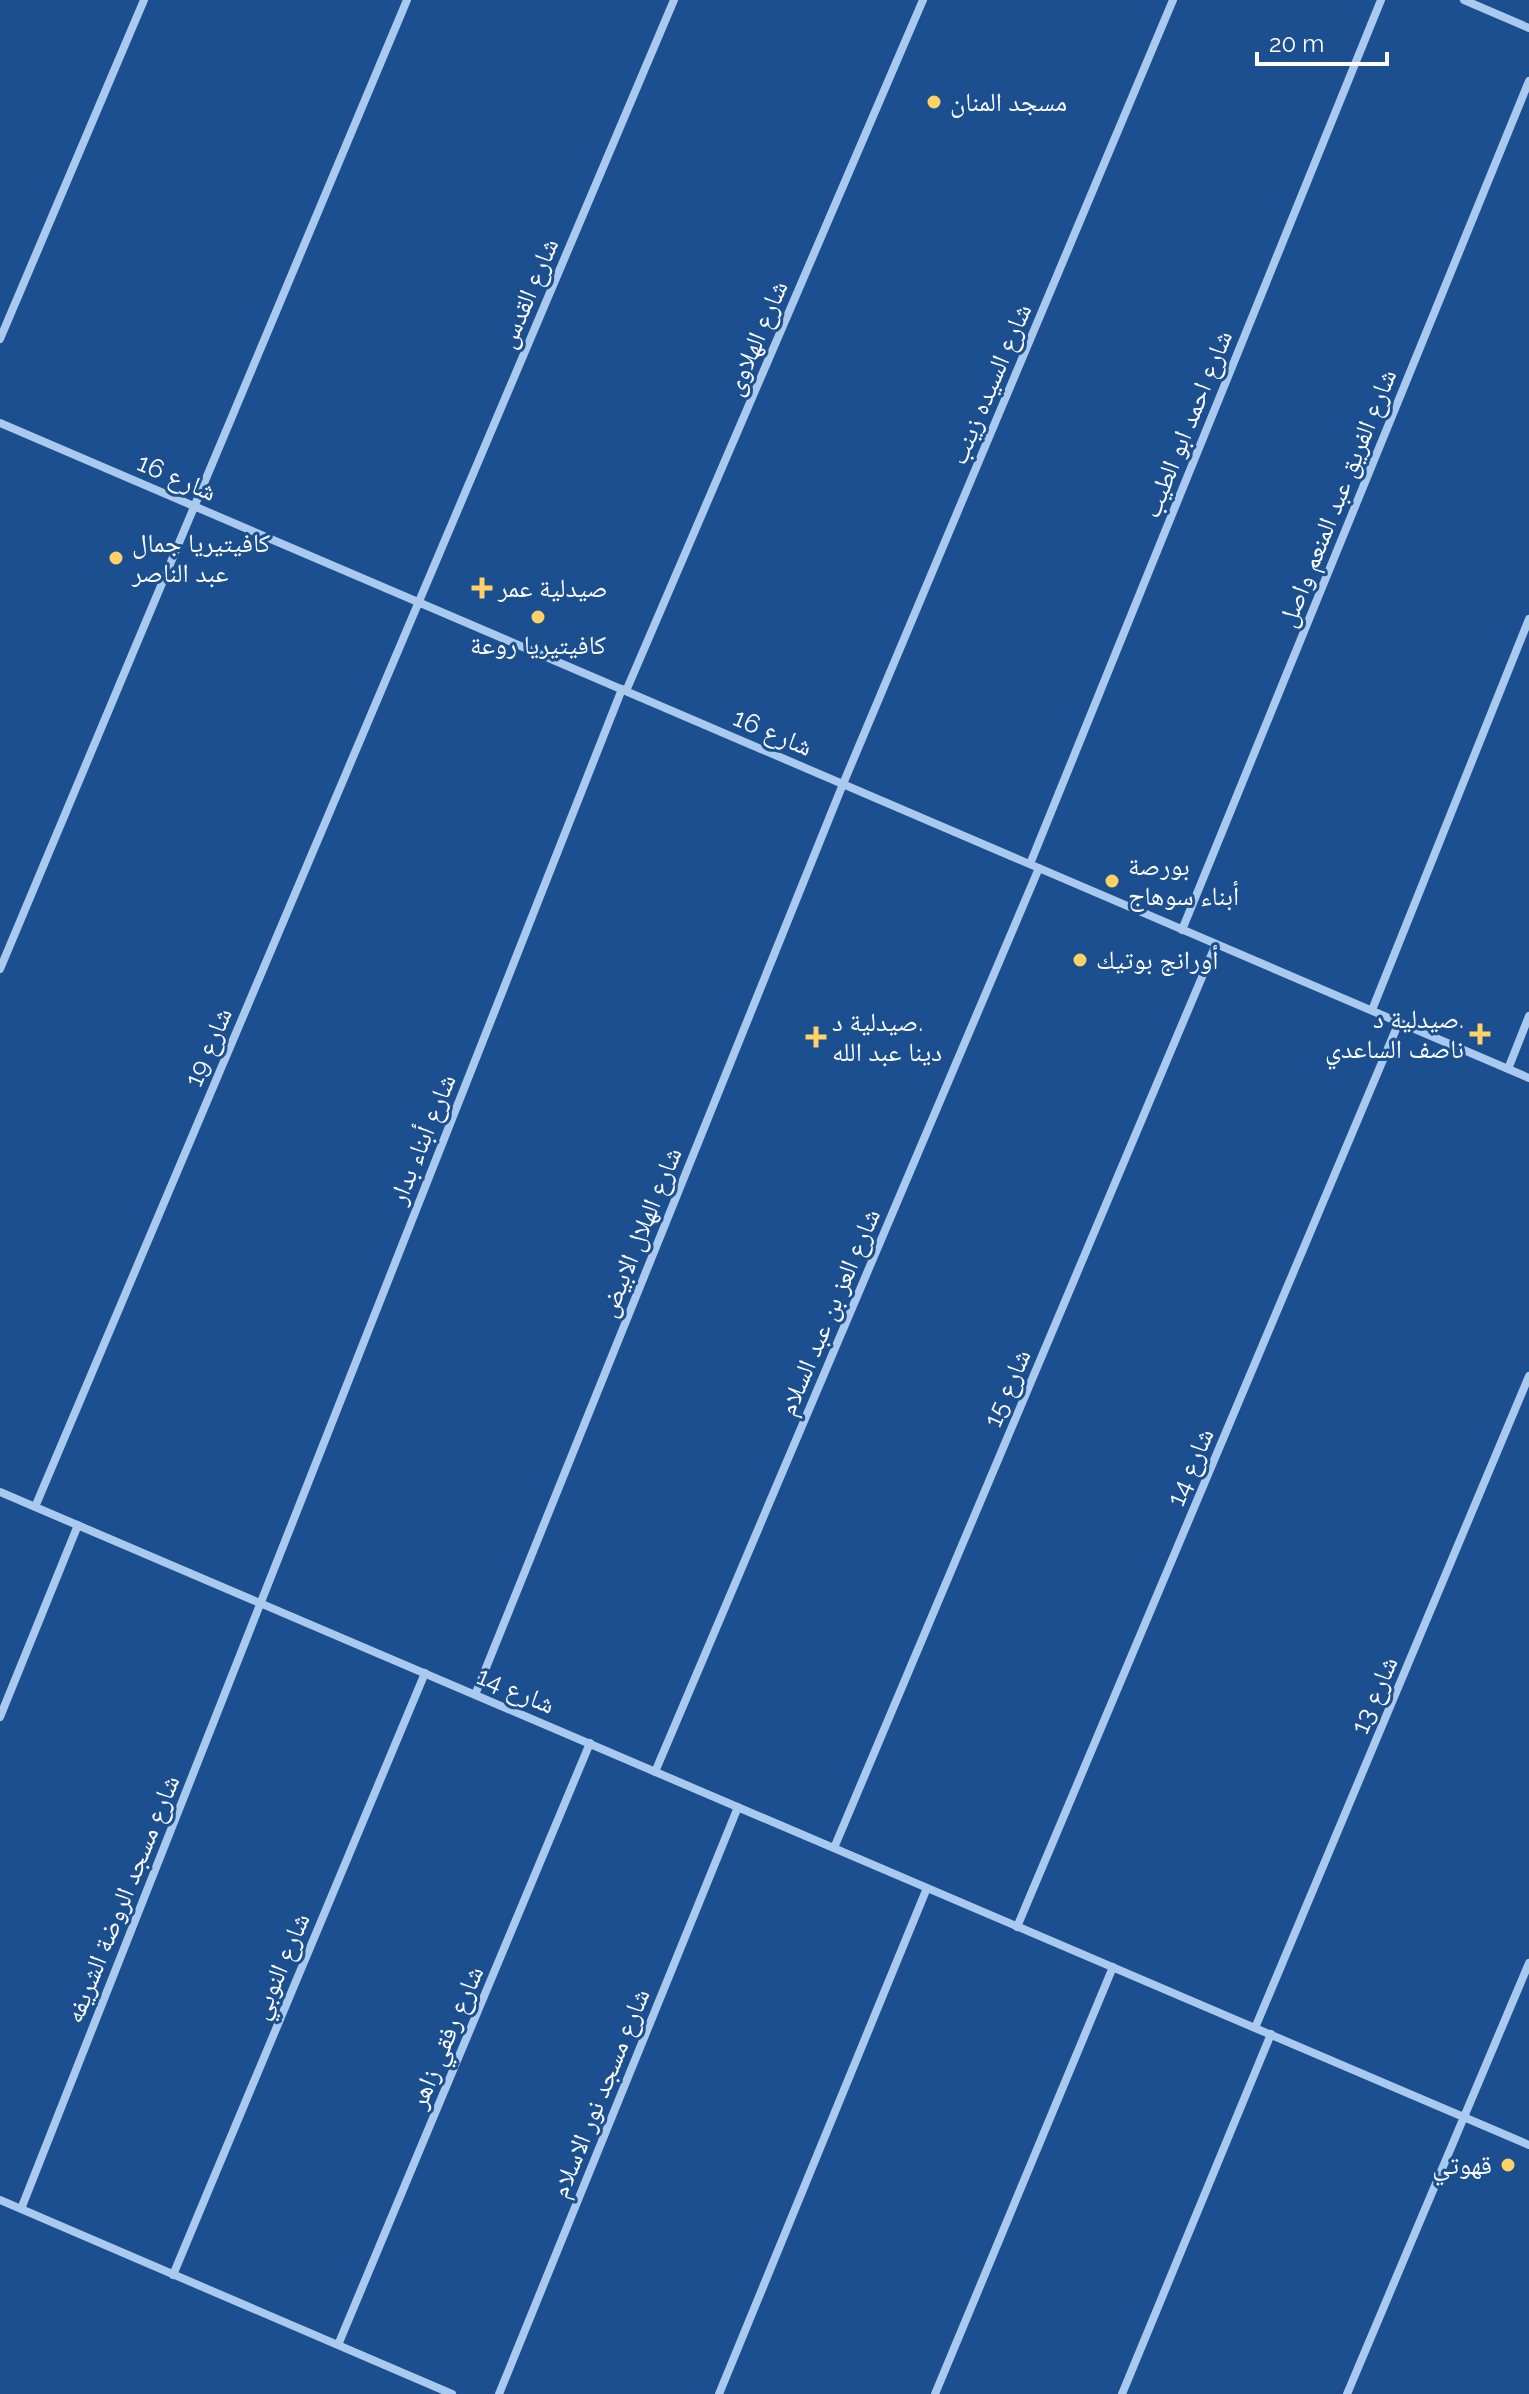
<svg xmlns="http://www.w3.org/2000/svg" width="1529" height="2394" font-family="Raleway,'Noto Naskh Arabic',sans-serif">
<rect width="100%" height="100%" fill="#1b4f8f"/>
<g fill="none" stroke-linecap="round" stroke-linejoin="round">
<path stroke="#a9c9ee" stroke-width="8" d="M1464,0l65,28
M0,339l144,-339
M0,423l1529,655
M626,691l297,-691
M1030,864l351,-864
M1182,930l347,-849
M0,969l407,-969
M1372,1010l157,-391
M1508,1069l21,-53
M0,1492l1529,653
M35,1507l639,-1507
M475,1695l368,-911 330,-784
M0,1717l78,-192
M655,1772l384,-904
M834,1848l382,-904
M1017,1927l382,-905
M1255,2028l274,-652
M0,2200l452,194
M21,2209l601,-1520
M173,2275l252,-602
M338,2345l252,-602
M499,2394l239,-587
M719,2394l208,-506
M935,2394l178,-427
M1122,2394l149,-360
M1347,2394l182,-431"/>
</g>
<g fill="#ffd166" stroke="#1b4f8f" stroke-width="3">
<circle cx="934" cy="102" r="8"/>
<circle cx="116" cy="558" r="8"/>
<path d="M478 576h8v8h8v8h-8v8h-8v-8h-8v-8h8z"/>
<circle cx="538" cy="617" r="8"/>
<circle cx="1112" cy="881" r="8"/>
<circle cx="1080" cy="960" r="8"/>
<path d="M1476 1022h8v8h8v8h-8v8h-8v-8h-8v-8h8z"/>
<path d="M812 1025h8v8h8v8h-8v8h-8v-8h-8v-8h8z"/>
<circle cx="1508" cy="2165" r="8"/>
</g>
<g text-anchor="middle" stroke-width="6" stroke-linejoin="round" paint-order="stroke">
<g font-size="26" fill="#fff" stroke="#1b4f8f" text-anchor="start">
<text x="950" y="111">مسجد المنان</text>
<text x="132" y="552">كافيتيريا جمال<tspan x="132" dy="30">عبد الناصر</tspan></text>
<text x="498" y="597">صيدلية عمر</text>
<text x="538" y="654" text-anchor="middle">كافيتيريا روعة</text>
<text x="1128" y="875">بورصة<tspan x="1128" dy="30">أبناء سوهاج</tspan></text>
<text x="1096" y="969">أورانج بوتيك</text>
<text x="1464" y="1028" text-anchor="end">صيدلية د.<tspan x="1464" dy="30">ناصف الساعدي</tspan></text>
<text x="832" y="1031">صيدلية د.<tspan x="832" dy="30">دينا عبد الله</tspan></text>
<text x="1492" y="2174" text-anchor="end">قهوتي</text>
</g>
<g font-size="26" fill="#fff" stroke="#1b4f8f">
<text transform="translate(528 293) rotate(-67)" y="9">شارع القدس</text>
<text transform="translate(756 338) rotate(-67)" y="9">شارع الهلاوى</text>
<text transform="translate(990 384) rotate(-67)" y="9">شارع السيده زينب</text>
<text transform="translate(1187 424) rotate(-68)" y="9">شارع احمد ابو الطيب</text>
<text transform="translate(177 477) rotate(23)" y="9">شارع 16</text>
<text transform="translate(1337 498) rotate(-68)" y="9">شارع الفريق عبد المنعم واصل</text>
<text transform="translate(773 732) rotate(23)" y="9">شارع 16</text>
<text transform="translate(208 1047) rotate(-67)" y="9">شارع 19</text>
<text transform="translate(422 1139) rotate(-68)" y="9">شارع أبناء بدار</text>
<text transform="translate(640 1232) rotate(-68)" y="9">شارع الهلال الابيض</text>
<text transform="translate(829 1312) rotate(-67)" y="9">شارع العز بن عبد السلام</text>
<text transform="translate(1007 1388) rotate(-67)" y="9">شارع 15</text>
<text transform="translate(1190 1467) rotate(-67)" y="9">شارع 14</text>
<text transform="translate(516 1690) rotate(23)" y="9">شارع 14</text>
<text transform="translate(1374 1695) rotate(-67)" y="9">شارع 13</text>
<text transform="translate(122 1899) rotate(-68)" y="9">شارع مسجد الروضة الشريفه</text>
<text transform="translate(280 1966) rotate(-67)" y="9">شارع النوبي</text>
<text transform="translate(446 2037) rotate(-67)" y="9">شارع رفقي زاهر</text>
<text transform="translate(600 2093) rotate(-68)" y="9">شارع مسجد نور الاسلام</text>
</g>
</g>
<path d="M1257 52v12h130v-12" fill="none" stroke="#ffffff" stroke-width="4"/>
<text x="1269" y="52" font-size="24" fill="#ffffff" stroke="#1b4f8f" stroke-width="6" paint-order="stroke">20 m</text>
</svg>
